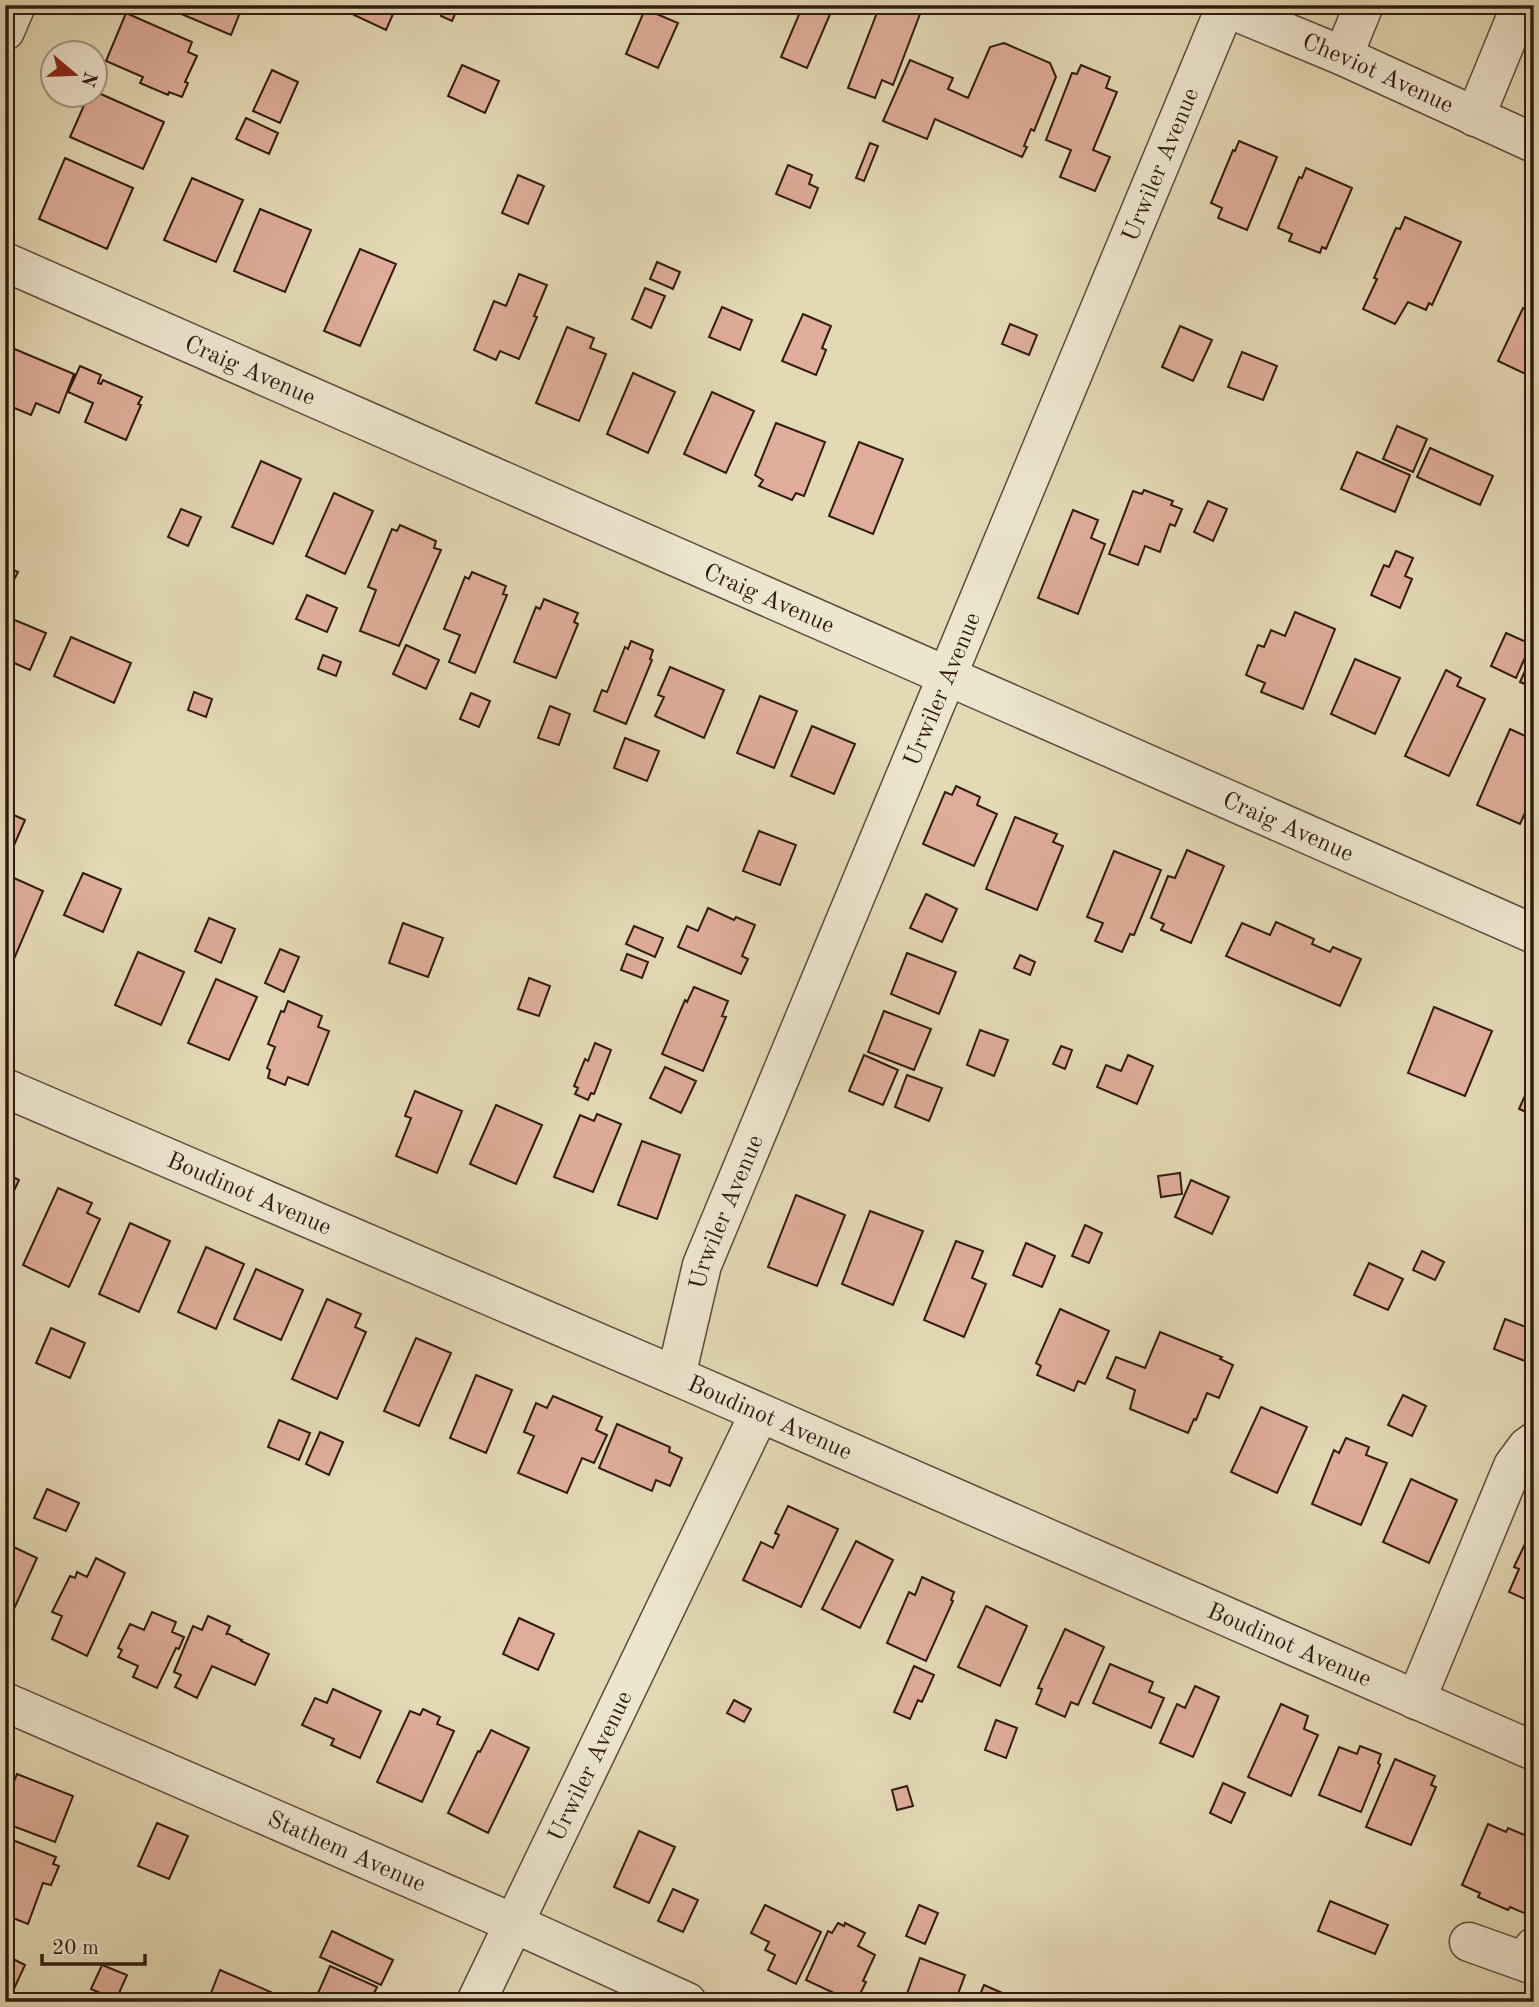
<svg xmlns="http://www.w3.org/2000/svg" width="1539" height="2007" font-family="'Old Standard TT',serif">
<rect width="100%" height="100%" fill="#e3d9b5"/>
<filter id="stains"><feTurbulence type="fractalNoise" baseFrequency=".00286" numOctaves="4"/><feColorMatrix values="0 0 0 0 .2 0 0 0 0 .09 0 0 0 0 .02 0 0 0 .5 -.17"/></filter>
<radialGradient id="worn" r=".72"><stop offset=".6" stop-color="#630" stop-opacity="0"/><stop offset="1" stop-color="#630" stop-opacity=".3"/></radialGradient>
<path fill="#dfad99" stroke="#311b11" stroke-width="2" d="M160,5h83l-12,30z
M358,5h39l-11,25 -32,-15z
M446,5h13l-7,16 -11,-5z
M803,5h31l-27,63 -26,-11z
M880,5h18l22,9 -27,71 -11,-5 -7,18 -27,-10z
M645,9l33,14 -20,45 -32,-14z
M126,13l66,29 -4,10 9,4 -12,26 3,1 -6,14 -13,-5 -1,3 -28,-12 3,-6 -37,-16z
M1004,43l46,20 6,14 -22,54 -3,-2 -7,17 3,1 -5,10 -87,-38 -8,20 -44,-18 27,-61 43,18 -5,11 20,9 22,-51z
M462,65l37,16 -14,32 -37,-17z
M1081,65l29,12 -4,11 11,4 -24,58 17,7 -15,34 -35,-14 11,-27 -25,-10 26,-67 5,1z
M272,70l26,12 -18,41 -27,-12z
M94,91l70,31 -21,47 -73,-32 19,-43h5z
M246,118l32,15 -9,21 -33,-15z
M1239,141l38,16 -30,73 -29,-12 4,-10 -11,-5 22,-53 2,1z
M870,143l8,3 -14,35 -8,-3z
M65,158l68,30 -26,61 -68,-30z
M788,165l24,10 -3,9 9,4 -8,20 -34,-14z
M1306,168l46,20 -26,61 -4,-2 -2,6 -31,-12 3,-7 -14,-6 21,-51 3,1z
M518,175l26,11 -16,38 -26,-11z
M192,178l51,22 -27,62 -52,-22z
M260,209l51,21 -26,62 -51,-21z
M1405,217l56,25 -29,63 -3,-2 -3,7 -18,-8 -13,22 -32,-15 14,-30 -3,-1 22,-50 4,1z
M360,249l36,15 -36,82 -36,-15z
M657,262l23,10 -7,17 -23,-10z
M519,274l28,11 -13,31 3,1 -18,42 -19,-8 -4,9 -22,-10 20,-49 12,5z
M645,288l20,8 -14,32 -19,-9z
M722,307l30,13 -12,30 -31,-13z
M1523,308l10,5 1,-2v67l-36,-17z
M803,314l28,12 -9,22 4,2 -10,25 -34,-14z
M1010,324l27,11 -8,20 -27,-11z
M1180,326l32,14 -19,41 -31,-14z
M567,327l27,11 -4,10 16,6 -27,67 -43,-18z
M5,345l69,29 -15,39 -23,-10 -5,12 -26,-11z
M1242,352l35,14 -14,34 -35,-13z
M80,366l21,9 -3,8 3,1 2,-4 39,17 -4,7 3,1 -15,35 -41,-18 8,-19 -25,-11z
M633,373l42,19 -27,61 -41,-19z
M712,392l42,19 -28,62 -42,-19z
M776,423l49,19 -21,54 -8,-3 -4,7 -33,-14 4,-6 -8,-5z
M1397,426l30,13 -14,33 -30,-13z
M859,442l44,17 -30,75 -44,-18z
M1430,448l63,28 -13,29 -63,-28z
M1357,452l53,23 -15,37 -54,-23z
M261,461l40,18 -28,65 -41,-17z
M1144,490l29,11 -2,4 11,4 -7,17 -5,-2 -10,28 -15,-6 -7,19 -29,-11 24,-63 9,3z
M334,493l39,18 -28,63 -39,-18z
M1208,501l19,8 -14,32 -19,-9z
M181,509l20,8 -13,29 -20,-9z
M1073,510l25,10 -7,18 14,6 -27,70 -40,-16z
M400,525l36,16 -2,7 7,2 -42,96 -39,-15 16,-41 -8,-3 24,-58 5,2z
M1396,551l17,7 -8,18 7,3 -12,29 -29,-13 13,-30 5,2z
M5,566l13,6 -13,25z
M472,572l34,14 -3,8 4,1 -32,78 -26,-11 11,-27 -16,-6 21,-52 4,2z
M307,595l30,13 -10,24 -31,-13z
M544,599l34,14 -4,9 4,2 -22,54 -42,-16 22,-55 4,2z
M1295,612l40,17 -32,80 -42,-17 4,-9 -19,-8 12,-30 6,2 7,-17 14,6z
M5,616l41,17 -16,37 -25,-11z
M1506,633l25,11 -15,34 -25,-12z
M71,637l60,26 -17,40 -60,-27z
M631,641l22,9 -3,9 2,1 -26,64 -32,-13 8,-21 5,2 18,-45 3,2z
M406,645l33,15 -13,29 -33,-15z
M1534,651v37l-14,-6z
M323,655l18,7 -5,14 -18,-7z
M1355,659l45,19 -25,56 -44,-20z
M670,667l54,23 -20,48 -49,-22 9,-19 -6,-2z
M1446,670l15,8 -4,8 28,13 -36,77 -44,-20z
M194,692l18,7 -6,18 -18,-7z
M471,693l19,8 -11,26 -19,-8z
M760,696l37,15 -23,57 -37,-15z
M550,706l20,8 -11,31 -21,-7z
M812,726l43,18 -21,50 -43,-18z
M1510,729l24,11v53l-14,31 -43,-19z
M625,738l34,13 -12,30 -33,-13z
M956,786l24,11 -3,8 20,9 -23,52 -51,-22 22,-52 7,3z
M5,811l20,9 -13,30 -7,-3z
M1015,817l42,17 -4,8 10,4 -26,64 -51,-21z
M759,831l37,14 -16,40 -37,-14z
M1187,850l37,16 -33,77 -30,-13 3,-6 -13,-6 17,-42 7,2z
M1114,851l47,19 -27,65 -4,-1 -8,18 -27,-11 8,-18 -16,-6z
M83,873l38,16 -18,43 -39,-17z
M5,874l38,17 -32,75 -6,-3z
M926,894l31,15 -15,33 -32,-14z
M708,908l26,12 2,-3 19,8 -13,31 6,3 -7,15 -63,-27 9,-21 11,5z
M209,918l26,11 -14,34 -26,-12z
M1276,922l38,17 -2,5 18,8 3,-5 28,12 -21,47 -114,-50 16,-33 28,12z
M403,923l40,15 -15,39 -39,-14z
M634,926l29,12 -8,19 -29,-13z
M280,949l19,8 -15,35 -19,-9z
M138,952l46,20 -23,53 -46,-20z
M907,953l49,19 -17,42 -48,-20z
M627,954l21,8 -6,16 -21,-8z
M1020,955l15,7 -5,13 -16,-7z
M529,978l21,8 -11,30 -21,-7z
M216,979l41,18 -28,63 -41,-17z
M694,987l34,14 -6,15 4,1 -23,54 -41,-17 23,-54 2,2z
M288,1001l34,15 -4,11 11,4 -21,54 -20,-8 -3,8 -17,-7 2,-8 -3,-2 8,-21 -7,-3 13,-33 3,1z
M1434,1007l58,24 -27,65 -57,-23z
M884,1011l47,18 -17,41 -46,-18z
M980,1030l28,10 -14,36 -27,-11z
M595,1043l16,7 -17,44 -3,-1 -3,7 -13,-6 3,-6 -4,-2 11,-27 3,2z
M1061,1046l11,4 -7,19 -12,-5z
M864,1055l34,15 -15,35 -34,-14z
M1128,1055l25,11 -16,38 -40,-17 9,-22 15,6z
M665,1067l31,14 -15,32 -31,-15z
M907,1075l35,13 -13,33 -34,-14z
M1534,1075v40l-15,-6z
M415,1091l47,20 -25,62 -41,-17 15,-38 -6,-2z
M496,1105l46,20 -26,59 -46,-20z
M597,1114l24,10 -28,68 -39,-15 26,-62 14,6z
M642,1141l38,14 -23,64 -39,-14z
M5,1173l14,7 -14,30z
M1180,1173l2,21 -21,3 -3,-21z
M1191,1180l38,17 -17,37 -37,-17z
M58,1188l34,15 -5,10 13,6 -31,68 -46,-22z
M796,1195l49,20 -28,71 -49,-19z
M870,1211l53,20 -30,74 -51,-21z
M130,1223l40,18 -31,71 -40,-18z
M1085,1225l17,8 -13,30 -17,-7z
M956,1241l27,10 -11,27 14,6 -22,53 -40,-17z
M1026,1243l29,13 -13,31 -29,-12z
M206,1247l38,17 -28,65 -38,-17z
M1422,1251l22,11 -9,18 -22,-10z
M1369,1263l34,16 -15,31 -34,-15z
M256,1269l47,21 -22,50 -47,-21z
M327,1299l34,15 -6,13 11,5 -29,67 -45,-20z
M1060,1309l49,22 -24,53 -7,-3 -4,10 -37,-16 4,-9 -5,-3z
M1505,1319l29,11 -1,34 -39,-15z
M51,1328l34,15 -15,35 -34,-15z
M1160,1332l62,25 -2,2 13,6 -14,33 -12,-5 -11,27 -2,-1 -6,14 -58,-24 5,-19 -28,-12 9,-21 29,11z
M416,1338l35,15 -32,73 -35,-15z
M476,1375l36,15 -26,63 -36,-15z
M1534,1385v23l-8,-4z
M1403,1395l23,11 -14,30 -24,-11z
M553,1396l49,21 -6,13 11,5 -13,28 -12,-5 -15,35 -49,-20 16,-37 -10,-4 12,-29 11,5z
M1261,1407l46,20 -30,66 -46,-21z
M279,1420l31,13 -11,27 -31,-13z
M617,1424l53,23 -1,5 13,6 -12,28 -14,-6 -4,11 -53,-23z
M320,1432l23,10 -14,33 -23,-11z
M1346,1438l23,9 -3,8 21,8 -26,62 -49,-21 22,-54 5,3z
M1411,1479l46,21 -28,63 -46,-21z
M47,1489l32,14 -13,28 -32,-13z
M788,1506l50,23 -37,78 -58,-27 18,-38 12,6 6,-13 -4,-2z
M856,1541l37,19 -33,68 -38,-19z
M1526,1542l7,4 1,-3v60l-25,-11 10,-23 -5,-2z
M5,1543l32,15 -28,62 -4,-2z
M96,1558l29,15 -38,83 -35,-17 10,-23 -10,-4 18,-36 5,2 2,-6 10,5z
M922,1577l32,15 -3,8 2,1 -27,60 -39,-18 22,-51 6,3z
M986,1606l41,20 -27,60 -42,-19z
M152,1612l24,10 -4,10 12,5 -5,12 -3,-1 -19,40 -24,-11 5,-11 -20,-9 4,-7 -4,-2 12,-24 14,6z
M208,1616l22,10 -4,9 1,-2 15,7 -1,1 28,13 -14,31 -43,-19 -15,32 -22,-11 6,-12 -7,-3 19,-46 9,4z
M519,1618l35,16 -16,36 -35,-16z
M1065,1629l39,18 -26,58 -7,-3 -6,15 -29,-13 6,-15 -4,-1z
M1110,1664l43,18 -4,10 15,6 -13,30 -58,-25z
M914,1666l20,9 -12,27 -4,-2 -8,19 -16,-7z
M1195,1686l24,11 -26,60 -33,-14 17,-39 8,4z
M333,1689l48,22 -21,47 -29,-13 3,-6 -32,-14 13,-27 12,5z
M734,1700l17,9 -7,13 -17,-9z
M1281,1704l27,12 -4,13 14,6 -27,61 -43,-19z
M423,1709l17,8 -3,7 17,7 -32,71 -45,-20 33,-71 10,4z
M996,1720l21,8 -11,30 -21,-8z
M491,1730l38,18 -41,85 -40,-20 30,-62 2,1z
M1360,1746l21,8 -3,9 2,2 -19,47 -42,-17 20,-48 18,7z
M1395,1759l40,17 -4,9 5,2 -25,58 -45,-18z
M17,1774l56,22 -18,46 -50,-19v-19z
M1223,1783l22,10 -14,30 -21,-10z
M907,1786l6,20 -16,4 -5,-20z
M157,1823l31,13 -19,43 -31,-13z
M1488,1824l18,8 2,-4 26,11v64l-5,12 -19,-8 -2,3 -30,-13 2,-4 -18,-8z
M639,1831l36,16 -26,56 -35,-16z
M5,1837l51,20 -3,7 6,2 -8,19 -8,-2 -15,41 -23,-9z
M673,1889l25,11 -15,32 -25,-11z
M1330,1901l58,24 -13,29 -57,-23z
M765,1905l56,27 -25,52 -28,-14 7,-15 -10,-5 4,-8 -18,-9z
M919,1905l19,8 -13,31 -19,-8z
M838,1923l6,3 1,-3 20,10 -7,13 17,9 -12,26 3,1 -7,14 -8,5 -45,-21 22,-49 4,2z
M332,1931l61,29 -12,25 -61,-28z
M5,1955l20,10 -13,28 -7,-3z
M920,1958l45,17 -10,27h-51z
M102,1965l25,10 -11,25 -25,-11z
M330,1966l47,21 -7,15h-56z
M220,1970l53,23 -3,9h-39l-20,-9z
M984,1985l39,17h-46z"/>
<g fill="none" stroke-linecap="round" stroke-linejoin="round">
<g stroke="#5e4a3a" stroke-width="41">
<g id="minor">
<path id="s1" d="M1220,5l123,51 191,87"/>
<path d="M5,31l11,-26"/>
<path d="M1343,56l21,-51"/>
<path d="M1475,117l46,-112"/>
<path id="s2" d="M5,262l1529,672"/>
<path id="s3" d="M5,1088l671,288 858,375"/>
<path id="s4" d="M676,1376l26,-111 523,-1257"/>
<path d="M1416,1700l97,-234 14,-19 7,-5"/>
<path id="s5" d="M5,1702l508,221 174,79"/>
<path d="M1469,1942l59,21 6,-16"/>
<path id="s6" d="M476,2002l283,-588"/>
</g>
</g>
<use href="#minor" stroke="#ede6cf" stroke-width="38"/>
</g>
<g text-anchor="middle" stroke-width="5" stroke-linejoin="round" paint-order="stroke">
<g font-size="24" fill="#311b11" stroke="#ede6cf">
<text dy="8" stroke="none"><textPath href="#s1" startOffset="172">Cheviot Avenue</textPath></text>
<text dy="8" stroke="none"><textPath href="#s4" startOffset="1306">Urwiler Avenue</textPath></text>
<text dy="8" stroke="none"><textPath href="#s2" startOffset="268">Craig Avenue</textPath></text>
<text dy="8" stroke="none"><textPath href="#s2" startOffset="835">Craig Avenue</textPath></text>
<text dy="8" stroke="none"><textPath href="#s4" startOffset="738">Urwiler Avenue</textPath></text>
<text dy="8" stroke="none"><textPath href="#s2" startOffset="1402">Craig Avenue</textPath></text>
<text dy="8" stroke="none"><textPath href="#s3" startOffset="266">Boudinot Avenue</textPath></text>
<text dy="8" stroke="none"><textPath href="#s4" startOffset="172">Urwiler Avenue</textPath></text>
<text dy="8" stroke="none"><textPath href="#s3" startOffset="833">Boudinot Avenue</textPath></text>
<text dy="8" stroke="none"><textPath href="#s3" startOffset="1400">Boudinot Avenue</textPath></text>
<text dy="8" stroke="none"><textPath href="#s6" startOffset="262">Urwiler Avenue</textPath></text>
<text dy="8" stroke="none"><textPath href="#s5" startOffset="373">Stathem Avenue</textPath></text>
</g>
</g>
<rect width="1539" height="2007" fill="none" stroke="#e3d9b5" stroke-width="28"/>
<rect x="7" y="7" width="1525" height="1993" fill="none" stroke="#311b11" stroke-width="3.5"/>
<rect x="14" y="14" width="1511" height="1979" fill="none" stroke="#311b11" stroke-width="2"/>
<g transform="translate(74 74) rotate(109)"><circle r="33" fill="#ede6cf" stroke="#a29583" stroke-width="2"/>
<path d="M0-5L12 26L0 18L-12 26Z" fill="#8f2418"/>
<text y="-10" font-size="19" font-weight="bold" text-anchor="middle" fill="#311b11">N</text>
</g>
<path d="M42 1954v10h103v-10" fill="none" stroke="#311b11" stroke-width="3.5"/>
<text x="52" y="1954" font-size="21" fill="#311b11" stroke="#ede6cf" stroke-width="5" paint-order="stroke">20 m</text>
<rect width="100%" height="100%" filter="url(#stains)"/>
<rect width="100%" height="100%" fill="url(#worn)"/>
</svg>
